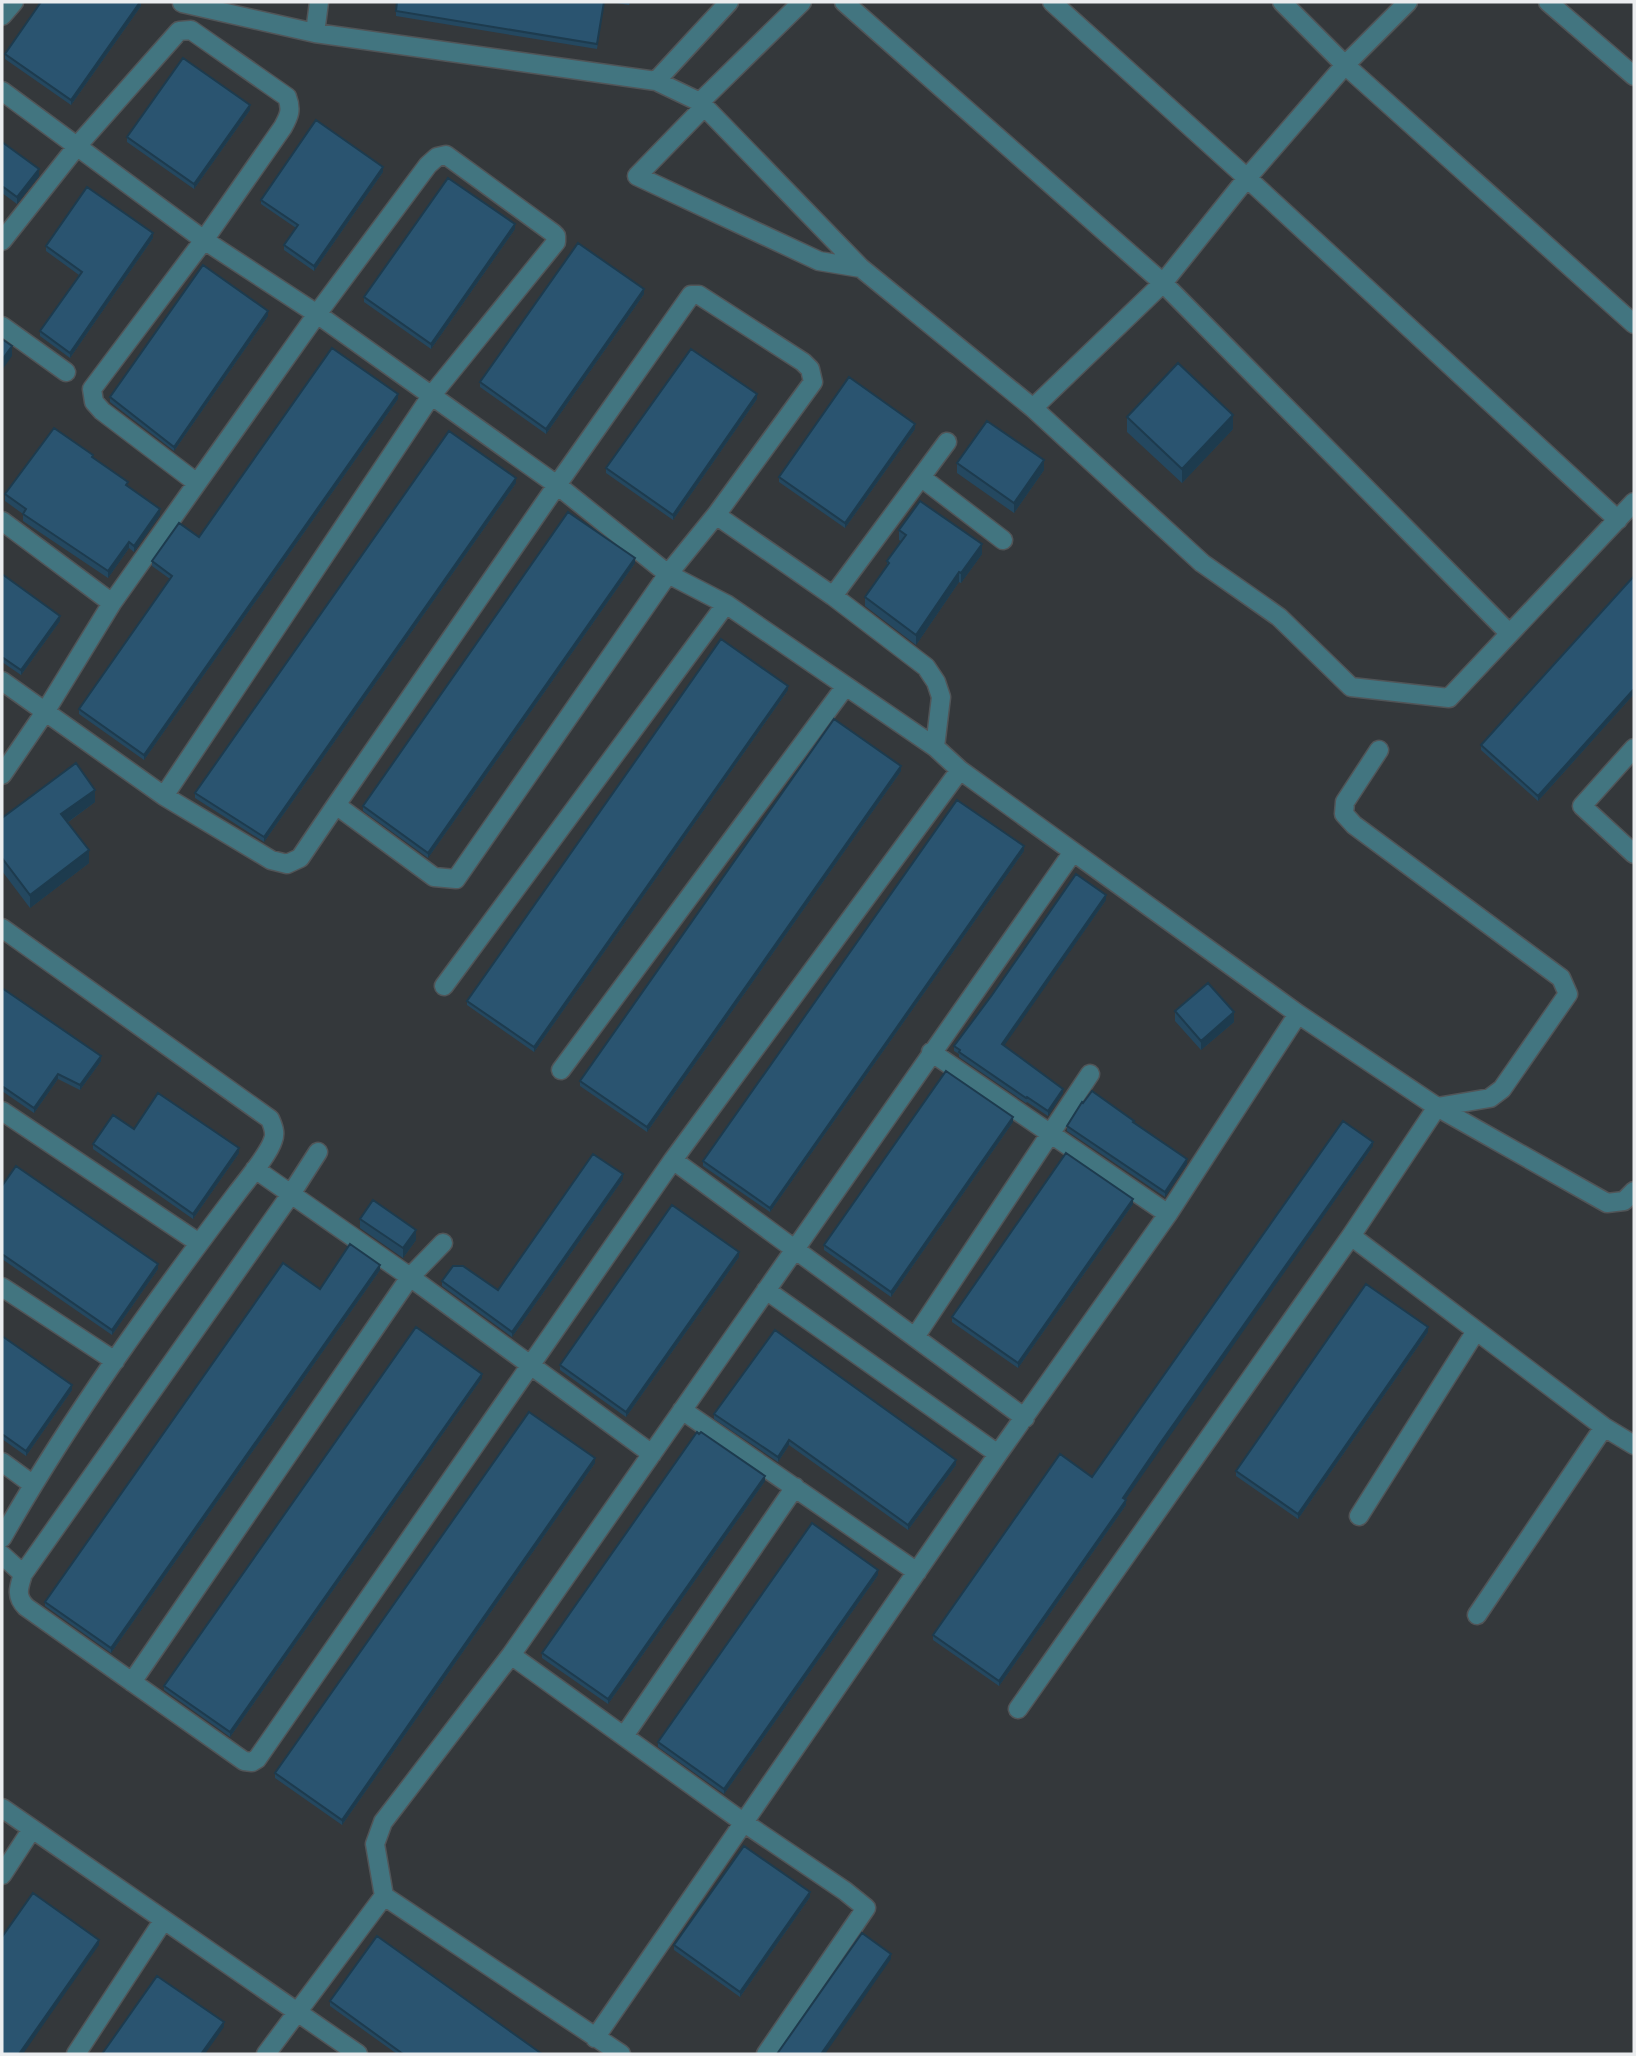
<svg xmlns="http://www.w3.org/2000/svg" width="1636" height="2056" font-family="Helvetica,sans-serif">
<rect width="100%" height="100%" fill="#34383b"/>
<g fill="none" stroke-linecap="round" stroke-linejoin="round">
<g stroke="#515558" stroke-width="21">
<path id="minor" d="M844,2l319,281 346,350
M1052,2l195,176 371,342
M1282,2l63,63 289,259
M1548,2l86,74
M182,3l133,30 341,48 44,21 161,166 172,140 169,155 77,54 72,70 98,11 185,-196
M2,16l12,-14
M315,33l4,-31
M656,81l73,-79
M2,91l202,149 113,74 240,171 111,89 58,30 209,143 25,23 338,244 139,93 170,96 17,-2 10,-10
M700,102l102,-100
M704,107l-67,69 182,85 42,7
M2,241l76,-96 101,-114 12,-1 96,67c5,13 2,19 -4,30l-79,113 -112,149 2,13 8,9 95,72
M2,326l64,46
M1033,408l130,-125 84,-105 98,-113 63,-63
M922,478l81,62
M716,515l117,81 93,71 10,15 5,15 -6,50
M2,521l110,82
M833,596l114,-154
M2,681l162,115 107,64 16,4 13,-6 36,-53 221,-320 134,-190h8l104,67 7,7 3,13 -97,133 -48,59 -212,305 -22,-2 -98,-72
M1634,748l-52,58 52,48
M2,775l43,-63 67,-109 205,-289 111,-149 9,-8 9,-2 107,78 3,3v6l-125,154 -267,400
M2,928l268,191c3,7 6,14 3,21 -4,14 -27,41 -36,53 -84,111 -166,224 -235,345
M444,986l282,-382
M931,1052l237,162
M561,1070l284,-383
M2,1111l197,132
M318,1152l-27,42 -268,380c-4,13 -8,22 3,33l218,154 8,1 5,-3 416,-599 287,-390
M673,1160l352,258
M255,1169l155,108 242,177
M1351,1236l253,191 30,18
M2,1287l113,74
M766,1290l232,164
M915,1337l175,-263
M682,1410l235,162
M2,1462l30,22
M1359,1516l117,-185
M2,1555l21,19
M1477,1615l127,-188
M511,1655l232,167 102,69 21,17 -100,146
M132,1682l278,-405 33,-34
M1018,1709l333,-473 86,-129 53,-9 12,-9 66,-95 -7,-16 -207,-153 -10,-11 1,-12 34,-52
M624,1736l171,-249
M2,1808l356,246
M2,1875l30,-46
M384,1896l-9,-52 8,-22 128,-167 562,-803
M595,2038l403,-584 170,-240 130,-200
M76,2054l87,-133
M266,2054l118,-158 237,158"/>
</g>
<use href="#minor" stroke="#427580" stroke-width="18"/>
</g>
<path fill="#244860" d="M141,2v4l-70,99 -66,-46v-5z
M604,2l-7,47 -201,-33v-5z
M611,2h19l-1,3z
M250,110l-56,79 -67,-47v-5z
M2,142l37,34 -22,28 -15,-11z
M383,172l-69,99 -30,-21v-5l12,-17 -35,-24v-4z
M515,229l-84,120 -67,-47v-5z
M153,238l-83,120 -30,-22v-5l39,-56 -33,-24v-5z
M644,294l-98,140 -66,-47v-5z
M268,316l-94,135 -64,-49v-5z
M398,399l-254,361 -65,-46v-5l91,-130 -18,-13v-5l47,-24z
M757,399l-84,121 -67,-47v-5z
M1127,417l106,12 -51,54 -55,-51z
M915,429l-70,99 -66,-46v-5z
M93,457l35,30 32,28 -26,37 -5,-4 -21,30 -85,-57v-7l-18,-13v-7z
M957,463l87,7 -30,43 -57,-40z
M516,483l-252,359 -69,-44v-5z
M899,530l83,24 -21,29 -2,-1 -43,63 -51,-39v-9l22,-31v-5l14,-20 -2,-1z
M635,563l-207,295 -65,-47v-5z
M2,574l58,47 -39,54 -19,-13z
M1634,576v118l-96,107 -57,-51v-5z
M788,690l-254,362 -67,-47v-4z
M901,771l-254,361 -67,-46v-5z
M95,802l-28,21 22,40 -59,45 -28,-37v-53z
M1024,851l-254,361 -67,-46v-5z
M1106,900l-102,145 59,48 -15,23 -21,-14 -1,1 -67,-46v-3l-5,-3v-5z
M2,988l99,73 -21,29 -22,-11 -24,34 -32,-22z
M1175,1011l59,11 -33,28 -26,-29z
M1013,1122l-122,175 -67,-47v-5z
M1134,1123l53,41 -22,33 -98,-66v-5z
M134,1129l105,24 -46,66 -100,-70v-5z
M1373,1146l-212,301 -36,53 1,5 -127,181 -66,-46v-5l159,-158z
M623,1179l-111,158 -70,-51v-5l56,9z
M2,1186l156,83 -46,66 -110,-76z
M1133,1204l-115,164 -66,-46v-5z
M360,1219l56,21 -13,18 -43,-30z
M739,1257l-113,160 -66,-47v-5z
M380,1270l-269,383 -66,-47v-4l275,-313z
M1428,1332l-130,187 -62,-43v-5z
M2,1336l70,54 -46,66 -24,-17z
M482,1378l-252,359 -66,-47v-4z
M714,1414l242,51 -48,65 -119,-85 -11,17 -64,-43z
M595,1463l-253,362 -67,-47v-5z
M765,1481l-157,223 -66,-46v-5z
M878,1575l-154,219 -66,-47v-5z
M810,1897l-70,100 -66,-47v-5z
M330,2001l212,53h-145l-67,-48z"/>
<path fill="#1d3b4e" d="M140,2l1,4 -70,99v-5z
M250,105v5l-56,79v-5z
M383,167v5l-69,99v-5z
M39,169v7l-22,28v-7z
M515,224v5l-84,120v-5z
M153,233v5l-83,120v-5z
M644,289v5l-98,140v-5z
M268,311v5l-94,135v-4z
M12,346v10l-10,14v-10z
M398,394v5l-254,361v-5z
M757,394v5l-84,121v-5z
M1233,415v14l-51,54v-14z
M915,424v5l-70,99v-5z
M1044,460v10l-30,43v-10z
M516,478v5l-252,359v-5z
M160,509v6l-26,37v-6z
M129,542v6l-21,30v-7z
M982,544v10l-21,29v-10z
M635,558v5l-207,295v-5z
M959,572v10l-43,63v-10z
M60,616v5l-39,54v-5z
M788,686v4l-254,362v-5z
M1634,689v5l-96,107v-5z
M901,766v5l-254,361v-5z
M95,790v12l-34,25v-13z
M1024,846v5l-254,361v-4z
M89,850v13l-59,45v-13z
M1106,895v5l-104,149v-5z
M1234,1012v10l-33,28v-9z
M101,1056v5l-21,29v-5z
M58,1074v5l-24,34v-5z
M1063,1089v4l-15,23v-5z
M1013,1117v5l-122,175v-5z
M1373,1142v4l-250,357v-5l38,-56z
M239,1148v5l-46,66v-5z
M1187,1159v5l-22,33v-5z
M623,1174v5l-111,158v-5z
M1133,1199v5l-115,164v-5z
M416,1230v10l-13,18v-10z
M739,1252v5l-113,160v-5z
M158,1264v5l-46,66v-5z
M380,1265v5l-269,383v-5z
M1428,1327v5l-130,187v-5z
M482,1374v4l-252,359v-5z
M72,1385v5l-46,66v-5z
M789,1440v5l-11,17v-5z
M595,1458v5l-253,362v-5z
M956,1460v5l-48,65v-5z
M765,1476v5l-157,223v-5z
M1126,1500v5l-127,181v-5z
M878,1570v5l-154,219v-5z
M810,1892v5l-70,100v-5z
M99,1940v5l-76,109h-4z
M891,1954v5l-66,95h-4z
M224,2022v5l-19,27h-4z"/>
<path fill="#2a5470" stroke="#1d3b4e" stroke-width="2" d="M41,2h99l-69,98 -66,-46z
M397,2h207l-7,42 -201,-33z
M183,58l67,47 -56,79 -67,-47z
M316,120l67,47 -69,99 -30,-21 14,-20 -37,-25z
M2,142l37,27 -22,28 -15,-11z
M448,178l67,46 -84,120 -67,-47z
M87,187l66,46 -83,120 -30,-22 42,-59 -36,-26z
M578,243l66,46 -98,140 -66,-47z
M203,265l65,46 -94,136 -64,-50z
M2,339l10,7 -10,14z
M332,348l66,46 -254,361 -65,-46 93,-133 -20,-15 27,-38 20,14z
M691,349l66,45 -84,121 -67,-47z
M1178,363l55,52 -51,54 -55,-52z
M849,377l66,47 -70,99 -66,-46z
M987,421l57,39 -30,43 -57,-40z
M54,428l39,27 -1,2 36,25 -2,3 34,24 -26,37 -5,-4 -21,29 -85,-57 3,-5 -21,-15z
M449,431l67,47 -252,359 -69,-44z
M920,501l62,43 -21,29 -2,-1 -43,63 -51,-38 24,-34 -2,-2 19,-26 -7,-5z
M568,512l67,46 -207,295 -65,-47z
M2,574l58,42 -39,54 -19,-13z
M1634,576v113l-96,107 -57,-51z
M721,639l67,47 -254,361 -67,-46z
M834,719l67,47 -254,361 -67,-46z
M76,763l19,27 -34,24 28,36 -59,45 -28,-37v-40z
M957,800l67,46 -254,362 -67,-47z
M1076,874l30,21 -104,149 61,45 -15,22 -21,-14 -1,1 -67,-46 1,-2 -6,-4 38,-51z
M1208,983l26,29 -33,29 -26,-30z
M2,988l99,68 -21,29 -22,-11 -24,34 -32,-22z
M946,1071l67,46 -122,175 -67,-47z
M1092,1091l42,30 -1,1 54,37 -22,33 -98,-66 15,-24 1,1z
M158,1093l81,55 -46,66 -100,-70 20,-29 21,14z
M1343,1121l30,21 -212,300 -38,56 3,2 -127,181 -66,-46 127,-181 32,23z
M1066,1153l67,46 -115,164 -66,-46z
M593,1154l30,20 -111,158 -70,-51 11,-15h10l35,24z
M16,1166l142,98 -46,66 -110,-76v-68z
M373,1200l43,30 -13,18 -43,-29z
M672,1205l67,47 -113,160 -66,-47z
M350,1244l30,21 -269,383 -66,-46 238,-339 37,26z
M1366,1284l62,43 -130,187 -62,-43z
M416,1327l66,47 -252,358 -66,-46z
M775,1330l181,130 -48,65 -119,-85 -11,17 -64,-43z
M2,1336l70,49 -46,66 -24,-17z
M529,1412l66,46 -253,362 -67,-47z
M697,1432l2,2 2,-2 64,44 -157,223 -66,-46z
M812,1523l66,47 -154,219 -66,-47z
M744,1846l66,46 -70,100 -66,-47z
M33,1893l66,47 -80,114h-17v-117z
M862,1933l29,21 -70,100h-44z
M377,1936l165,118h-139l-73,-53z
M157,1976l67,46 -23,32h-99z"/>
<rect width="1636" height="2056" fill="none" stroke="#ebedef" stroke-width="7"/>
</svg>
